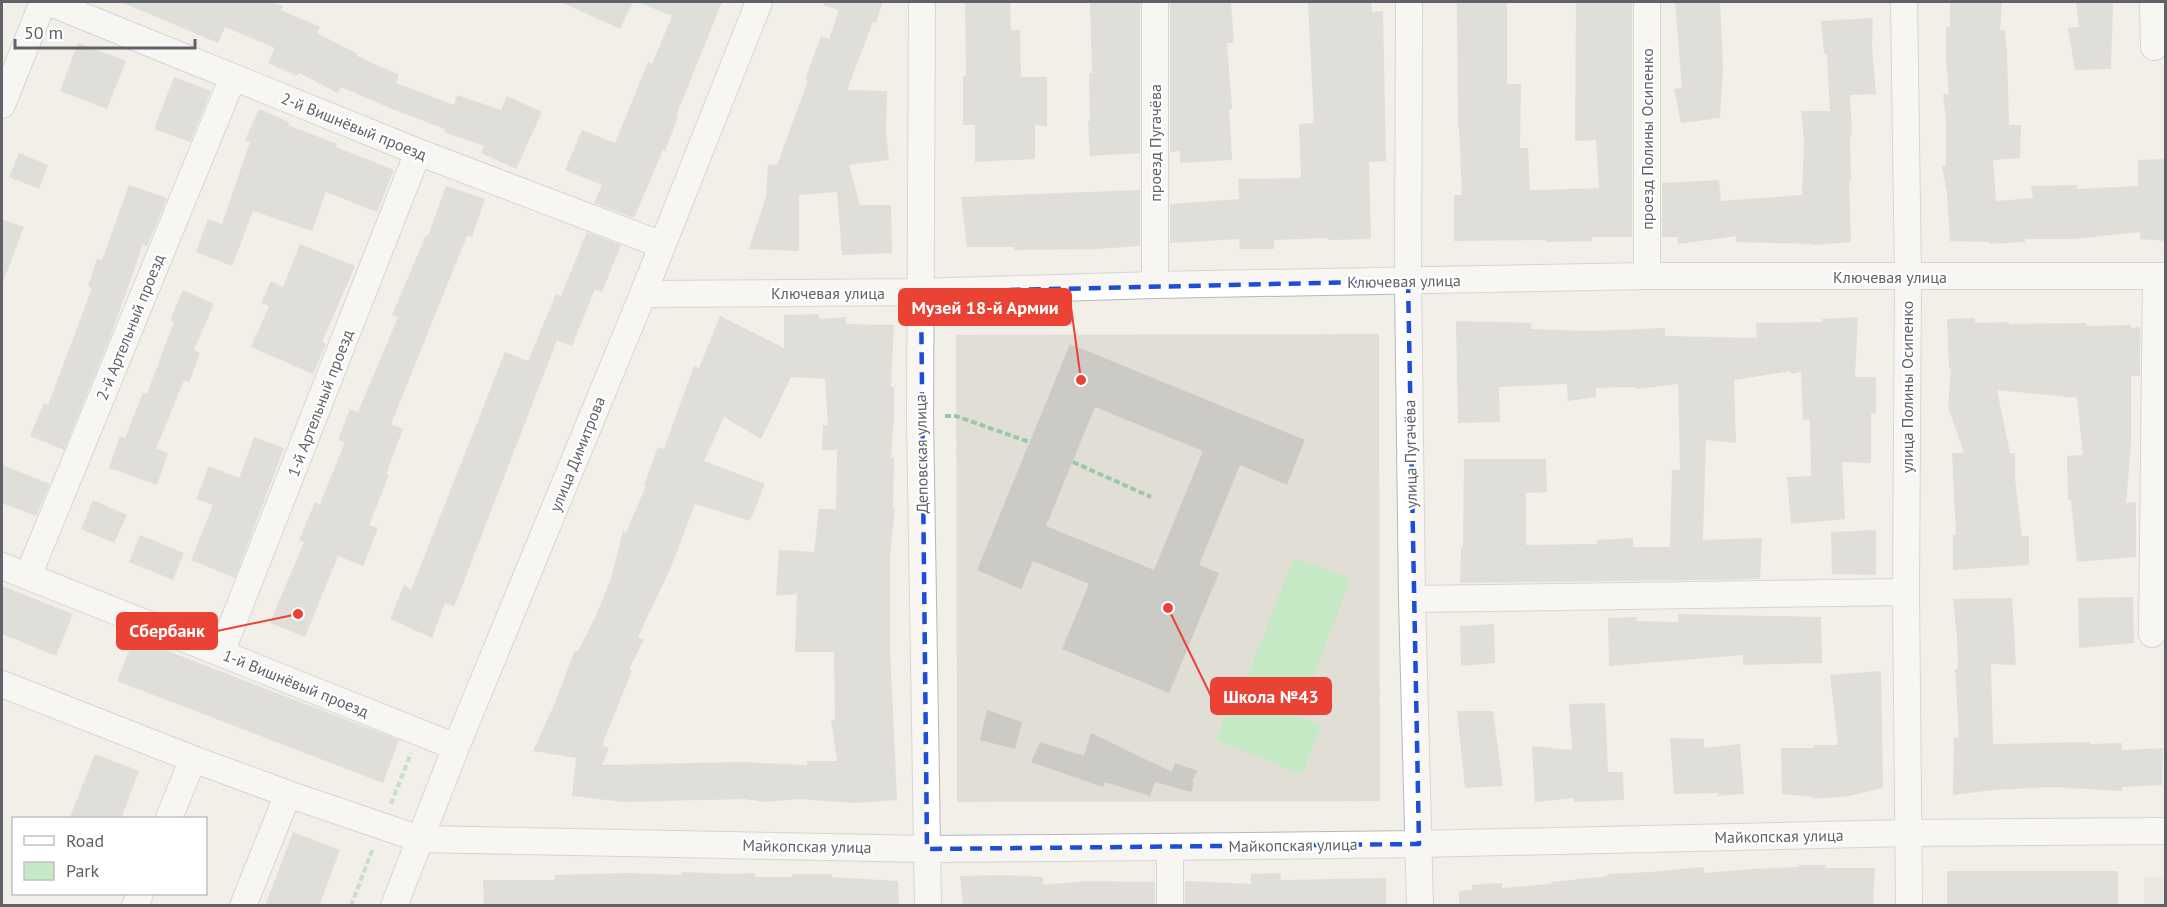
<svg xmlns="http://www.w3.org/2000/svg" width="2167" height="907" font-family="'PT Sans',sans-serif">
<rect width="100%" height="100%" fill="#f1efe8"/>
<path fill="#e1ded6" d="M1379,334l1,467 -423,1 -1,-467z
M2144,877h21v28h-21z"/>
<path fill="#c5e8c5" d="M1294,557l57,22 -50,128 -57,-22z
M1235,692l86,34 -19,48 -86,-34z"/>
<path fill="#cccac5" fill-rule="evenodd" d="M121,2h150l12,4 -2,4 39,17 -3,6 41,21 -1,2 42,19 -3,8 58,22 3,-10 44,15 6,-14 35,16 -26,57 -35,-16 3,-7 -40,-14 1,-3 -53,-20 -51,-22 -3,6 -39,-20 -2,3 -29,-13 7,-15 -50,-21 -7,16z
M561,2h72l-13,27z
M638,2h84l-46,114 2,1 -13,34 -2,-1 -29,68 -40,-15 8,-18 -37,-15 17,-40 33,13 33,-81 4,2 20,-48z
M824,2h59l-7,21 -3,-1 -26,68 40,1 -1,43 3,26 -40,5 11,40h31l1,48 -50,2 -5,-63 -38,3v56l-50,-2 17,-53 2,-32 9,1 31,-84 -3,-1 16,-44 8,3 10,-29 -16,-5z
M965,2h45l1,28h9l1,47h26v49l-12,-1v34l-60,3v-37h-12v-49h3z
M1090,2h50v151l-50,3 -2,-35h2l-1,-48h3z
M1170,2h61l3,41h-7l5,66h-3l3,51 -52,3v-12l-10,1z
M1308,2h63l1,10 11,-1 3,150 -17,1 2,77 -43,1v-2l-54,2v9h-34l-1,-10 -69,4v-39l69,-5 -1,-20 63,-1 -2,-54 15,-1z
M1457,2h50v82h14l-1,64h8l2,42h10l59,-2 -3,-48 -21,1 1,-139h56v235h-40v4l-46,1v-2l-92,1v-46h8l-3,-68h-1z
M1675,2h45l3,65 -3,51 -39,5 -7,-34 8,-1z
M1950,2h52l-2,28h5l2,24 2,71h12l-1,33 -27,2 3,41 37,-3 -2,-12 46,-1v4l61,-3v-26l28,-1v82l-26,-2v-7l-67,7h-48v3l-35,2 -1,-2 -39,-1 -3,-48 -5,-27 4,-1v-45l-3,-26h6l-3,-34v-33h4z
M2076,2h37l-2,67 -36,1 -7,-42 11,-1z
M1873,18l-1,29 4,47 -26,1 2,40h-2l1,46h-2l2,61 -40,3v-1l-75,-2v-6l-58,8v-7h-16v-54l57,-3 2,21 81,-6 2,-56 -3,-28h29l-3,-57h-3l-3,-33z
M78,43l48,18 -19,48 -47,-18z
M174,77l37,14 -21,51 -36,-13z
M259,109l30,13 -1,3 49,19 -1,3 58,23 -17,42 -51,-20 -14,39 -59,-20 -21,55 -36,-14 12,-33 14,5 28,-82 -5,-2z
M19,153l29,12 -9,24 -30,-12z
M129,185l38,13 -20,48 -4,-2 -30,86 -49,120 -34,-14 14,-33 4,2 44,-117 -4,-2 9,-27 5,1z
M446,186l39,13 -13,38 -5,-1 -76,188 12,5 -17,45 3,1 -20,50 9,3 -15,38 -25,-10 -33,81 -35,-14 34,-81 -5,-2 16,-38 5,2 25,-62 -7,-2 12,-31 8,3 40,-95 -6,-2 34,-80 2,1z
M1140,190v56l-43,3 -82,1 -1,-3h-47l-6,-50z
M2,219l22,8 -21,55h-1z
M587,232l34,13 -19,47 -7,-3 -23,57 -15,-6 -103,267 -9,-4 -13,35 -42,-19 14,-34 7,5 94,-238 23,9 28,-67 5,2z
M300,244l55,22 -33,76 4,2 -13,30 -62,-27 18,-41 -8,-3 10,-22 12,6z
M183,290l31,14 -20,46 6,3 -11,29 -5,-2 -28,69 12,4 -11,32 -48,-17 11,-32 5,2 18,-45 4,1 27,-72 -4,-2z
M819,314v5l27,-2v7l48,1 -3,62h3v31l-3,40h3l-1,50h2l-5,49v92l7,151 -43,3 -55,-4 -33,3 -22,-3 -121,3 -51,-6 4,-38 -43,-7 21,-46 21,-55 3,1 16,-31 17,-41 12,-48 3,2 20,-47 -2,-1 14,-38 6,2 30,-83 5,2 21,-52 64,32v-33zM791,377l34,2 3,46h-5l-1,25h15l-1,59h-17l-5,43 -35,-2 -3,46 21,-2 -2,58h39l1,68h-4l6,41h-30v4l-66,-3 -139,3 7,-17 -7,-3 30,-74 -3,-1 15,-31 -6,-2 33,-70 24,-63 55,17 15,-37 -61,-23 20,-44 37,22z
M1858,317l-3,60h21v36l-5,1v49l-29,-1 3,57 -54,5 -4,-47 24,-1 -1,-57 -7,1 -2,-48 -10,2v-3l-57,9 2,63 -30,-3 -3,100 59,-2 -2,41 -300,4 1,-35 2,-1 1,-88h82l1,33 -21,1v52l71,-1v-4l36,-2v9h37l2,-77h8l-2,-86 -42,5v-2l-40,1v9l-28,4 -1,-17 -68,3 1,35 -42,1 -2,-102 75,2v6l60,2 74,-3v8l92,2 -1,-15 66,-1v-3z
M1975,318v5l34,-1v2l78,-1v3l44,-1v3l9,-1v49h-9v68l-5,59 10,-1v55l-59,5 -6,-62h-3l-1,-44 16,-1 -6,-57 -80,-8 13,63h5v26l7,57h7v29l-76,5v-35h3l-4,-82h12l-16,-46 3,-39 -2,1 -2,-50z
M1070,344l235,96 -18,45 -47,-20 -41,100 20,8 -50,120 -107,-44 27,-65 -56,-23 -12,28 -44,-19zM1095,407l108,44 -49,119 -108,-44z
M254,437l30,11 -49,130 -44,-18 22,-55 -17,-6 13,-33 30,12z
M2,465l48,19 -14,32 -34,-13z
M93,500l34,15 -13,28 -33,-14z
M1876,530v45l-44,-1 -1,-42z
M140,535l44,18 -11,27 -44,-18z
M2,586l71,28 -17,42 -54,-22z
M2133,597l1,46 -55,5 -1,-50z
M2012,598l4,67 -25,-1 2,80 97,-2v2l32,-1v7l41,-2 -1,37 -40,2v4l-68,-4 -61,3 -40,5 1,-57h5l-4,-69h3l-1,-32 -4,-38z
M1678,614l143,3 1,46 -79,2v-10l-134,11 -1,-48 29,-1v4l41,1z
M1494,624l1,39 -34,3 -1,-40z
M134,638l265,102 -16,43 -266,-102z
M1881,671l2,117 -35,8 -35,3v-2l-31,-3 -1,-46h33v-3h24l-8,-70z
M1605,703l3,69h15l1,28 -50,2v-4l-39,4 -3,-56 40,4 -3,-46z
M987,710l35,12 -7,27 -35,-9z
M1457,711h36l10,75 -38,2z
M1091,733l81,39 3,-9 23,8 -6,10 2,1 -3,10 -36,-10 -5,14 -45,-14 -2,5 -72,-25 9,-20 44,14z
M1670,738l34,1v9l36,-4 4,50 -26,2v-3l-44,1z
M95,754l44,17 -18,48h-52z
M293,832l47,18 -21,56h-54z
M1799,865h27l-1,3h50l-2,38h-414v-15l13,-1v-5l30,-2v5l50,-4 -1,-2 57,-6 -1,-2 44,-2 53,-5v6l50,-4 45,-2z
M1947,871h171v35h-171z
M682,872l51,2 22,-1v4h37v-3h40v3l66,4 1,25h-415l-1,-26h72l-1,-5 76,-2 52,2z
M1280,873l1,7 105,-2v28h-201v-24l2,-1 64,3v-10z
M1004,875l39,2v8l44,-4 68,1v24h-192l-3,-30z"/>
<g fill="none" stroke-linecap="round" stroke-linejoin="round">
<g stroke="#b5b8bc" stroke-width="28">
<path id="minor" d="M48,2l370,150 244,93
M922,2l-2,415 8,489
M1409,2l-1,279 4,318 8,307
M1904,2l4,275 -2,315 3,314
M2153,2l1,45
M2,105l41,-103
M1647,276v-274
M1155,285v-283
M643,294l278,-2 234,-7 492,-9h519
M2,566l454,181
M28,576l205,-499
M1412,599l494,-7
M2152,634l4,-358
M221,653l197,-501
M2,684l191,75 95,35 132,45 507,10 134,-1 358,-4 489,-11 258,-2
M169,818l24,-59
M135,906l5,-12
M243,906l45,-112
M394,906l62,-159 187,-453 116,-292
M1170,906v-59"/>
</g>
<path stroke="#9cc7a9" stroke-width="4" stroke-dasharray="6 3" stroke-linecap="butt" d="M945,416h11l73,26
M1073,462l78,35
M391,804l20,-51
M351,906l22,-58"/>
<use href="#minor" stroke="#fff" stroke-width="26"/>
</g>
<path d="M0 0H2167V907H0ZM1408,281l11,563 -492,5 -6,-557z" fill="#f1efe8" fill-opacity=".55" fill-rule="evenodd"/>
<path fill="none" stroke="#1d4ed8" stroke-width="4.5" stroke-dasharray="12 8" stroke-linejoin="round" d="M1408,281l11,563 -492,5 -6,-557z"/>
<g text-anchor="middle" stroke-width="4.5" stroke-linejoin="round" paint-order="stroke">
<g font-size="16" fill="#5f6368" stroke="#fff">
<text transform="translate(354 126) rotate(22)" y="6">2-й Вишнёвый проезд</text>
<text transform="translate(1647 139) rotate(-90)" y="6">проезд Полины Осипенко</text>
<text transform="translate(1155 143) rotate(-90)" y="6">проезд Пугачёва</text>
<text x="1890" y="283">Ключевая улица</text>
<text transform="translate(1404 281) rotate(-1)" y="6">Ключевая улица</text>
<text x="828" y="299">Ключевая улица</text>
<text transform="translate(130 327) rotate(-68)" y="6">2-й Артельный проезд</text>
<text transform="translate(1907 387) rotate(-90)" y="6">улица Полины Осипенко</text>
<text transform="translate(320 403) rotate(-69)" y="6">1-й Артельный проезд</text>
<text transform="translate(577 454) rotate(-68)" y="6">улица Димитрова</text>
<text transform="translate(921 454) rotate(-91)" y="6">Деповская улица</text>
<text transform="translate(1410 454) rotate(-91)" y="6">улица Пугачёва</text>
<text transform="translate(296 683) rotate(22)" y="6">1-й Вишнёвый проезд</text>
<text transform="translate(1779 836) rotate(-1)" y="6">Майкопская улица</text>
<text transform="translate(1293 845) rotate(-1)" y="6">Майкопская улица</text>
<text transform="translate(807 846) rotate(1)" y="6">Майкопская улица</text>
</g>
</g>
<path fill="none" stroke="#ea4335" stroke-width="2" d="M1081 380L1071 307M298 614L217 631M1168 608L1211 696"/>
<g fill="#ea4335" stroke="#fff" stroke-width="2">
<circle cx="1081" cy="380" r="6"/>
<circle cx="298" cy="614" r="6"/>
<circle cx="1168" cy="608" r="6"/>
</g>
<g fill="#ea4335" stroke="#ea4335" stroke-width="2">
<rect x="899" y="289" width="172" height="36" rx="6"/>
<rect x="117" y="613" width="100" height="36" rx="6"/>
<rect x="1211" y="678" width="120" height="36" rx="6"/>
</g>
<g font-size="18" text-anchor="middle" font-weight="bold" fill="#fff">
<text x="985" y="314">Музей 18-й Армии</text>
<text x="167" y="637">Сбербанк</text>
<text x="1271" y="703">Школа №43</text>
</g>
<rect width="2167" height="907" fill="none" stroke="#5f6368" stroke-width="6"/>
<rect x="12" y="817" width="195" height="78" fill="#ffffff" stroke="#bfc1c3" stroke-width="1.5"/>
<rect x="24" y="836" width="30" height="9" fill="#ffffff" stroke="#bfc1c3" stroke-width="1.5"/>
<text x="66" y="847" font-size="18" fill="#5f6368">Road</text>
<rect x="24" y="862" width="30" height="18" fill="#c5e8c5" stroke="#bfc1c3" stroke-width="1.5"/>
<text x="66" y="877" font-size="18" fill="#5f6368">Park</text>
<path d="M15 39v9h180v-9" fill="none" stroke="#5f6368" stroke-width="3"/>
<text x="24" y="39" font-size="18" fill="#5f6368" stroke="#ffffff" stroke-width="4.5" paint-order="stroke">50 m</text>
</svg>
